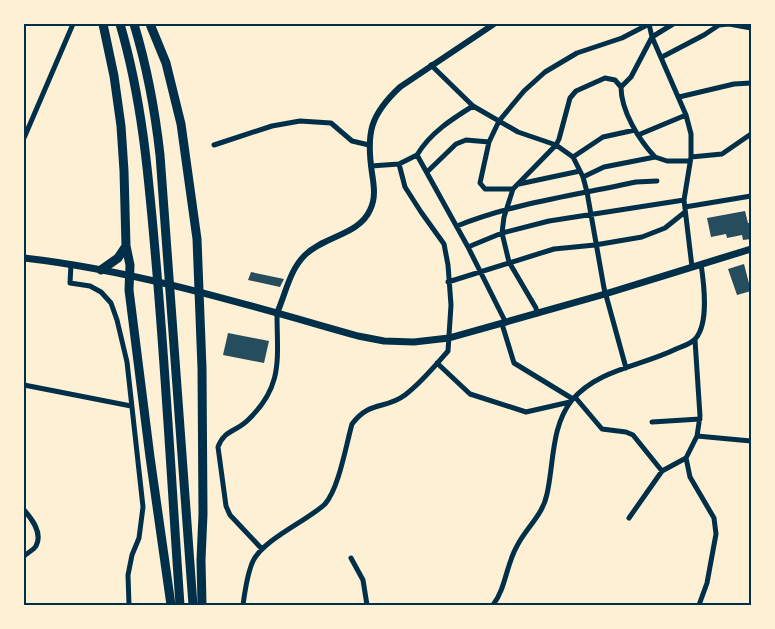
<svg xmlns="http://www.w3.org/2000/svg" width="775" height="629" font-family="'Public Sans',sans-serif">
<rect width="100%" height="100%" fill="#fdf0d5"/>
<path fill="#264d5e" d="M745,211l3,12h2l1,16 -8,1 -1,-5 -15,3 -1,-4 -15,3 -4,-19z
M744,264l7,27 -14,4 -9,-26z
M251,272l33,7 -4,8 -32,-7z
M228,333l41,8 -5,22 -41,-8z"/>
<g fill="none" stroke-linecap="round" stroke-linejoin="round">
<path stroke="#003049" stroke-width="5" d="M649,24l3,13 34,78 5,19v23l-7,43 8,67
M662,57l42,-22 15,-10 10,-1 22,4
M431,65l42,41 45,26 38,13 17,12 10,20 4,15 17,96 22,80
M679,97l55,-13 17,-1
M473,106c-21,13 -43,27 -56,49l51,92 38,76
M638,135l48,-20
M24,138l49,-114
M214,145l58,-19 28,-5 31,2 21,18 17,4
M573,157l30,-20 32,-7
M655,157c-16,-17 -34,-46 -34,-70l10,-10 21,-40 21,-13
M691,157l31,-3 29,-20
M371,166l28,-2 18,-9
M427,172l29,-28 10,-4 23,2
M583,177l21,-10 51,-10 12,4h23
M519,184l61,-13
M513,189h-28l-5,-6 9,-41 10,-21 25,-30 21,-19 32,-19 45,-15 27,-14
M685,207l66,-11
M457,226c57,-23 119,-31 179,-44l21,-1
M468,247l34,-14 47,-12 135,-21
M71,264l-1,19 20,3 11,6 10,11 6,17 10,42 16,145 -4,31 -7,17 -4,20 1,30
M448,282l106,-33 41,-4 47,-8 23,-9 20,-16
M537,314l-1,-6 -27,-46 -7,-29 2,-16 9,-28 43,-44 3,-6 11,-41 6,-7 29,-13 10,2 6,7
M502,324l12,39 59,36
M695,340l5,76 -3,20 -11,22 4,19 24,41 2,16 -9,49 -8,22
M437,363l33,31 56,18 44,-10
M24,385l107,21
M575,397l27,32 24,3 7,3 29,36
M652,422l48,-3
M697,436l54,5
M24,510c8,9 19,23 12,36 -2,4 -9,7 -12,10
M629,518l33,-47 24,-13
M262,549l-32,-34 -4,-9 -8,-59c6,-17 18,-15 30,-27 36,-34 29,-62 29,-107
M351,558l12,22 4,25
M243,605c2,-14 4,-31 10,-44 11,-22 54,-40 72,-57 14,-16 21,-59 27,-80 18,-24 33,-14 53,-29 16,-12 30,-29 43,-44l3,-46 -3,-40 -4,-21 -23,-32 -16,-25 -6,-23
M493,605c13,-17 13,-40 24,-59 9,-18 26,-31 30,-52 7,-31 4,-68 25,-94 26,-31 70,-34 104,-51 6,-3 16,-5 20,-11 13,-16 8,-54 5,-74"/>
<path stroke="#003049" stroke-width="6" d="M277,313c9,-20 12,-42 28,-58 19,-19 54,-20 65,-45 6,-12 4,-24 2,-37 -6,-40 -2,-58 28,-86l94,-63"/>
<path stroke="#003049" stroke-width="7" d="M24,258c114,13 224,47 334,78l26,5 30,1 35,-4 156,-44 146,-45"/>
<path stroke="#003049" stroke-width="9" d="M103,24l11,52 7,50 3,45 2,75 4,19 -1,25 21,167 21,148
M120,24c23,78 29,158 36,238 10,114 16,229 24,343
M134,24c13,43 21,86 26,131l33,450
M150,24l16,39 15,61 16,115 5,129 1,146 -2,46 1,45
M101,270l17,-12 8,-12"/>
</g>
<rect width="775" height="629" fill="none" stroke="#fdf0d5" stroke-width="50"/>
<rect x="25" y="25" width="725" height="579" fill="none" stroke="#003049" stroke-width="2"/>
</svg>
